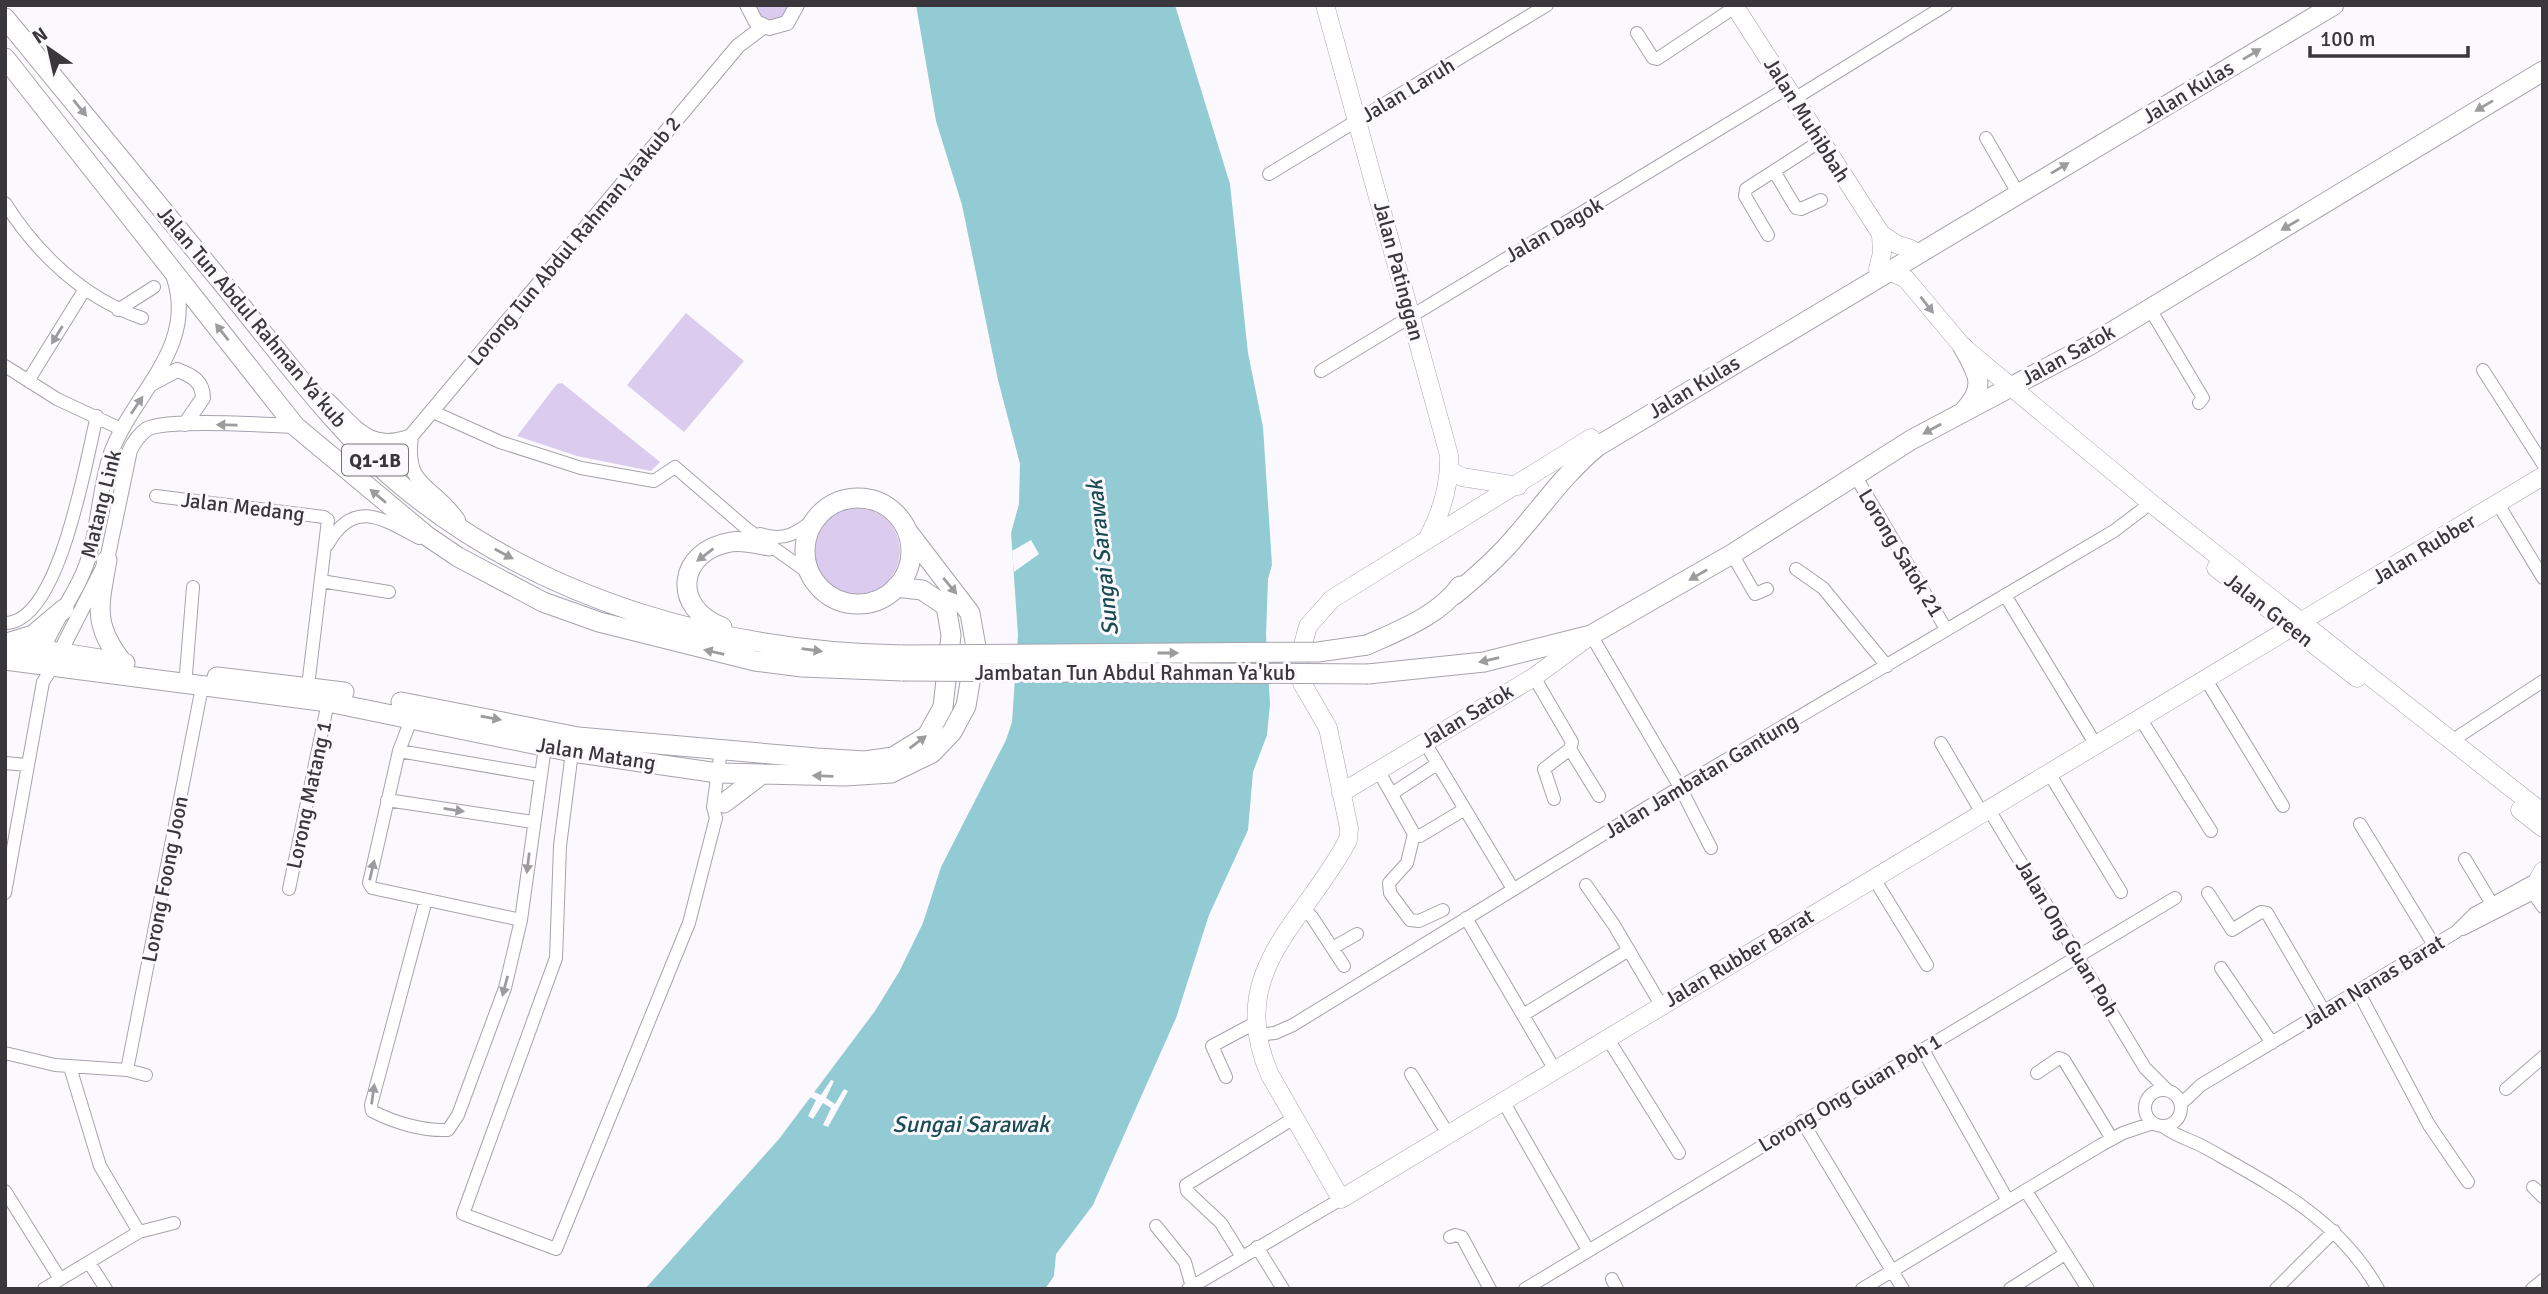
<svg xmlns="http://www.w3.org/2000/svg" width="2548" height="1294" font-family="Signika,sans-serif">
<rect width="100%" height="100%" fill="#fbf9fe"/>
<path fill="#dbcbef" d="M751,5h42l-2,9 -26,10z
M686,313l58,48 -60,71 -57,-47z
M563,383v1l97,78 -9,9 -74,-15 -60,-20 40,-52z
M814 551a43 43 0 1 1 86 0a43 43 0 1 1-86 0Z"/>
<path fill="#92cbd4" d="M916,5h259l55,179 18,169 15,74 9,138 -4,14 -2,56 4,69 -3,31 -14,37 -5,58 -39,85 -33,103 -83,187 -37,49 -2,22 -9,13h-400l134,-150 96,-128 24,-39 24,-49 18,-56 65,-127 6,-18 6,-87 -7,-102 8,-29 1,-40 -22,-84 -36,-175 -26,-84z"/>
<path fill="#fbf9fe" d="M1031,540l8,14 -25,18 -2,-21z
M831,1080l3,1 -8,17 9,6 9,-15 4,2 -20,36 -5,-2 8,-17 -8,-5 -10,16 -5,-3 8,-16 -6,-3 4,-5 7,3z"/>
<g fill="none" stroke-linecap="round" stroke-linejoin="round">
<g stroke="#a7a2ad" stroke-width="14">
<path id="minor" d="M1637,33l16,25 4,1 78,-52
M1794,99l152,-94
M1986,138l32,55
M1774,171l22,37 5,1 20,-9
M1269,174l278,-169
M5,203c32,51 80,96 137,115
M1768,235l-23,-39 1,-7 73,-47
M2150,309l53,89 -4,5
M118,310l36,-23
M5,366l52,33 64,30
M2483,370l60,94
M1321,371l466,-283
M28,381l57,-92
M431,411l69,31 81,26 73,13 21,-14 72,62 62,44
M1856,477l90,152
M156,496l168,21 4,3 -20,166
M2498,504l45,74
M760,534c25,8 37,-1 56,-16
M328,544c26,-46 55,-25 91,-6
M1732,554l23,40 12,-5
M1796,569l27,19 64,78
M321,581l68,11
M2005,595l91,150
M5,623c55,0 81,-164 92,-207
M1591,635l89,152 31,61
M186,674l7,-87
M1534,677l38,65 -2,7 -26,20 10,30
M2205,678l78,128
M412,717l-13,34 -30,132 3,5 149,32 24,-173
M2140,718l71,113
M2453,740l90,-59
M1424,741l89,148
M1941,743l41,70
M1570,749l29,47
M399,751l140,24
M572,752l-12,94 -4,112 -93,256 93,35 133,-326 27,-105 -3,-11 8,-57
M5,763l22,2
M1378,770l36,64 6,2 45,-27
M2049,773l72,119
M1393,793l44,-29
M387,800l146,22
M1988,808l157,260 22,22
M2360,824l74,121
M1414,834l-7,29 -18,20 1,10 20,27 9,1 24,-11
M2465,859l27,45
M1873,877l54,88
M1586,885l28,40 47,80
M289,889l39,-187
M5,893l38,-211 11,-17
M2208,893l24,37 29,-18 6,1 57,98
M2533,893l10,14
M426,900l-55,205 1,6c23,12 51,20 76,19l10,-15 47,-127 16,-68
M1303,908l9,9 32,49
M1466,918l89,152
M2463,929l80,-41
M1334,947l23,-13
M2221,968l51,75
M2358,991l71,134 39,57
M1523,1015l106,-65
M1257,1035l18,-2 18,-8 387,-238 434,-256 29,-22
M1608,1039l71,114
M1923,1050l85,151
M5,1053l50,12 72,5 19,5
M70,1067l30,99 39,66
M127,1070l75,-383
M2037,1073l22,-15 5,2 48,79
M1411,1074l37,60
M1226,1077l-14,-31 43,-23
M2506,1089l37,-32
M2145 1108a18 18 0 1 1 36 0a18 18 0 1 1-36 0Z
M1503,1101l85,149
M2181,1104l20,-19 255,-153 18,-18 69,-38
M1802,1121l101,168
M2164,1127c13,10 28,13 42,21 67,38 133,71 172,141
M2533,1187l10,10
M5,1191l55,88
M2026,1191l62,98
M1156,1226l29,36 7,25
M1450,1237l5,-2 7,2 28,52
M1257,1247l26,42
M1242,1257l-21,-34 -34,-32 -1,-6 108,-67
M90,1264l16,25
M1612,1279l5,10
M44,1289l95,-57 35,-9
M1188,1289l153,-90
M1525,1289l650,-391
M1862,1289l239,-144 22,-12 30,-10
M2010,1289l55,-35
M2276,1289l58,-58
M2532,1289l11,-9"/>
</g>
<g stroke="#a7a2ad" stroke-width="16">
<path id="tertiary" d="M747,5l9,17 13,6 18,-5 10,-18
M153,383l24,-13c14,5 26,11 26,28l-18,26
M329,401c27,26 41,51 82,35l327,-390 25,-19
M411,436c-7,53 21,46 47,84
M39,659c13,-38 41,-68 51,-106 9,-33 10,-68 21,-100 22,-60 86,-105 63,-175
M56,660l51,-100 23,-110c4,-8 10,-16 17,-21 21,-11 120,-4 148,-3"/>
</g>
<g stroke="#a7a2ad" stroke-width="19">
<path id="secondary" d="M1325,5l124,450c1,29 -7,56 -20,81
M1734,5l147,229 15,10 15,5
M1878,269l4,-16 -1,-19
M1880,276l12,-4 14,7 57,68 194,161 386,305
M1591,438l-259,161 -24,27 -10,37 4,20 26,45 21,100 -1,12c-43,82 -124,132 -78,235l71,124 1202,-723
M1449,470l13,7 56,9
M2216,568l141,110
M1341,793l193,-116 57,-42
M2520,810l23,18
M2539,878l4,-7"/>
</g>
<g stroke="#a7a2ad" stroke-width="21">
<path id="primary" d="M5,18c76,93 152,185 228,278 53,65 104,136 169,190 141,116 322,166 501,169
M5,58l290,368 132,110 31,21 85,45 56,20 156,39 47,6 101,4
M1963,347c15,27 24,39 1,64
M805 551a53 53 0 1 1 106 0a53 53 0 1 1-106 0Z
M107,560c-8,46 -15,64 16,103
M1454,595c22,-18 45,-38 63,-60 27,-31 49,-63 81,-89l736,-441
M722,627c-51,-19 -45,-76 9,-85 13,-2 26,2 38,4
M10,642l23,-7 31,-26
M5,644l120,19
M1367,645c31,-14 73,-30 93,-59
M5,660l323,42 244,50 146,21 127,3 46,-3 41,-20 20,-21 14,-26 10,-59 -6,-34 -62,-81
M1368,674l116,-12 107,-27 141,-81 179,-114 179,-95 453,-274
M217,677l127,15
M401,702l177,35 239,21 48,3 28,-4 34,-21 16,-29 8,-72 -5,-29 -24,-16 -26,-3
M724,803l38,-29"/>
</g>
<use href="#minor" stroke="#fff" stroke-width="12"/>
<use href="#tertiary" stroke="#fff" stroke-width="14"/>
<use href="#secondary" stroke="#fff" stroke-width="18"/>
<use href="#primary" stroke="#fff" stroke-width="19"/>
<g stroke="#a7a2ad" stroke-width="21" stroke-linecap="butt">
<path id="primary-bridge" d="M903,655l415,-3 49,-7
M903,671l465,3"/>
</g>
<use href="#primary-bridge" stroke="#fff" stroke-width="19"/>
</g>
<defs><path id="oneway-solid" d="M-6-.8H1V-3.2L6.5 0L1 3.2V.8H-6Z" transform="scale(1.75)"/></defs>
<g fill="#9c9b9d">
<use href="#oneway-solid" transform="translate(2252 54) rotate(-31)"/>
<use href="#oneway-solid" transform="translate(2484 106) rotate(149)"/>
<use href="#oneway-solid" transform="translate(80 108) rotate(51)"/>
<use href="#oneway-solid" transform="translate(2060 168) rotate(-31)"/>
<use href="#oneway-solid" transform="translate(2290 225) rotate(149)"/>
<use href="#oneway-solid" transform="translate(1927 305) rotate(52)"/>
<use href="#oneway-solid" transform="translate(222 332) rotate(-128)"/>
<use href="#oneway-solid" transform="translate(57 335) rotate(122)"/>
<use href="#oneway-solid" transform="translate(137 405) rotate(-56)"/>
<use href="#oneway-solid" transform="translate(227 425) rotate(-179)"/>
<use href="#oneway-solid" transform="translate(1932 429) rotate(151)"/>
<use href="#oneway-solid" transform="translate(378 496) rotate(-140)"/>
<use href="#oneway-solid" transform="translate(504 554) rotate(28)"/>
<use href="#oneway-solid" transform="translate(705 555) rotate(143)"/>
<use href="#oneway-solid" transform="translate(1698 575) rotate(150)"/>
<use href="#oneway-solid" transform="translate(950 586) rotate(50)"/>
<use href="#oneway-solid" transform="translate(812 650) rotate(8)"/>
<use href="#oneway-solid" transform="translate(714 652) rotate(-167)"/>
<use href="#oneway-solid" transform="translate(1168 653)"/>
<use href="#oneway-solid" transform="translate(1489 660) rotate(167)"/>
<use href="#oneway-solid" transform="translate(491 718) rotate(10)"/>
<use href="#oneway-solid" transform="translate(918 742) rotate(-37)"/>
<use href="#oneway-solid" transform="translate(823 776) rotate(-178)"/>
<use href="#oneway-solid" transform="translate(454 810) rotate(9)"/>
<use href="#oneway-solid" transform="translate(528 863) rotate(97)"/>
<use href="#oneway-solid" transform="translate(372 870) rotate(-77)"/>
<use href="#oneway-solid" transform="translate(505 986) rotate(105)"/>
<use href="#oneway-solid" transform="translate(373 1094) rotate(-82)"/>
</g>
<g text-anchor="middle" stroke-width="6" stroke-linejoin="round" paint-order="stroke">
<rect fill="#fbf9fe" stroke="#737176" stroke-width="2" x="342" y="444.5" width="66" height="31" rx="5"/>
<g font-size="19" font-weight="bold" fill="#39373b">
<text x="375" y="467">Q1-1B</text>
</g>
<g font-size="21" fill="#39373b" stroke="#fbf9fe">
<text transform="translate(1408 90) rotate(-31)" y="7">Jalan Laruh</text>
<text transform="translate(2188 92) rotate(-31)" y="7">Jalan Kulas</text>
<text transform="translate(1807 120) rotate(58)" y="7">Jalan Muhibbah</text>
<text transform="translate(1554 230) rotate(-30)" y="7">Jalan Dagok</text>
<text transform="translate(574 241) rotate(-50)" y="7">Lorong Tun Abdul Rahman Yaakub 2</text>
<text transform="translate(1399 271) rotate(75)" y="7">Jalan Patinggan</text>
<text transform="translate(252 317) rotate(50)" y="7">Jalan Tun Abdul Rahman Ya'kub</text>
<text transform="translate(2068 355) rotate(-29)" y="7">Jalan Satok</text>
<text transform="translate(1694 387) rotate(-31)" y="7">Jalan Kulas</text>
<text transform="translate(101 504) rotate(-76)" y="7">Matang Link</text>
<text transform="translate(243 507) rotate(7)" y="7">Jalan Medang</text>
<text transform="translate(2424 549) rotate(-31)" y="7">Jalan Rubber</text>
<text transform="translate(1901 553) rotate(59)" y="7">Lorong Satok 21</text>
<text transform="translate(2269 610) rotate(38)" y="7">Jalan Green</text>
<text x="1135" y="680">Jambatan Tun Abdul Rahman Ya'kub</text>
<text transform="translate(1467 716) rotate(-31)" y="7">Jalan Satok</text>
<text transform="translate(596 754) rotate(9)" y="7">Jalan Matang</text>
<text transform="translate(1701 776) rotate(-31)" y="7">Jalan Jambatan Gantung</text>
<text transform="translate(309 795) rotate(-78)" y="7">Lorong Matang 1</text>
<text transform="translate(165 879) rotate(-79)" y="7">Lorong Foong Joon</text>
<text transform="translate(2067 938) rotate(59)" y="7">Jalan Ong Guan Poh</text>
<text transform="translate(1739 958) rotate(-31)" y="7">Jalan Rubber Barat</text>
<text transform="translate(2373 982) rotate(-31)" y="7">Jalan Nanas Barat</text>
<text transform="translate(1850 1093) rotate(-31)" y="7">Lorong Ong Guan Poh 1</text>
</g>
<g font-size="23" font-style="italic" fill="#194b52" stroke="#fbf9fe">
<text transform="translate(1102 558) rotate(-96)" y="8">Sungai Sarawak</text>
<text x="971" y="1132">Sungai Sarawak</text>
</g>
</g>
<rect width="2548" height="1294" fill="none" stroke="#39373b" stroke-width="14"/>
<g transform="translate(49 49) rotate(326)" stroke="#fbf9fe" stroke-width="5" paint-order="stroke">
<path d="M0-5L12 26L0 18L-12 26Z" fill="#39373b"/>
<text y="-10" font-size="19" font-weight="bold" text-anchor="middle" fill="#39373b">N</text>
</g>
<path d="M2310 46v10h158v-10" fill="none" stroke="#39373b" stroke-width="3.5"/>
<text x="2320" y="46" font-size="21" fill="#39373b" stroke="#fbf9fe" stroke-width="5" paint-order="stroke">100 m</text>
</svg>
